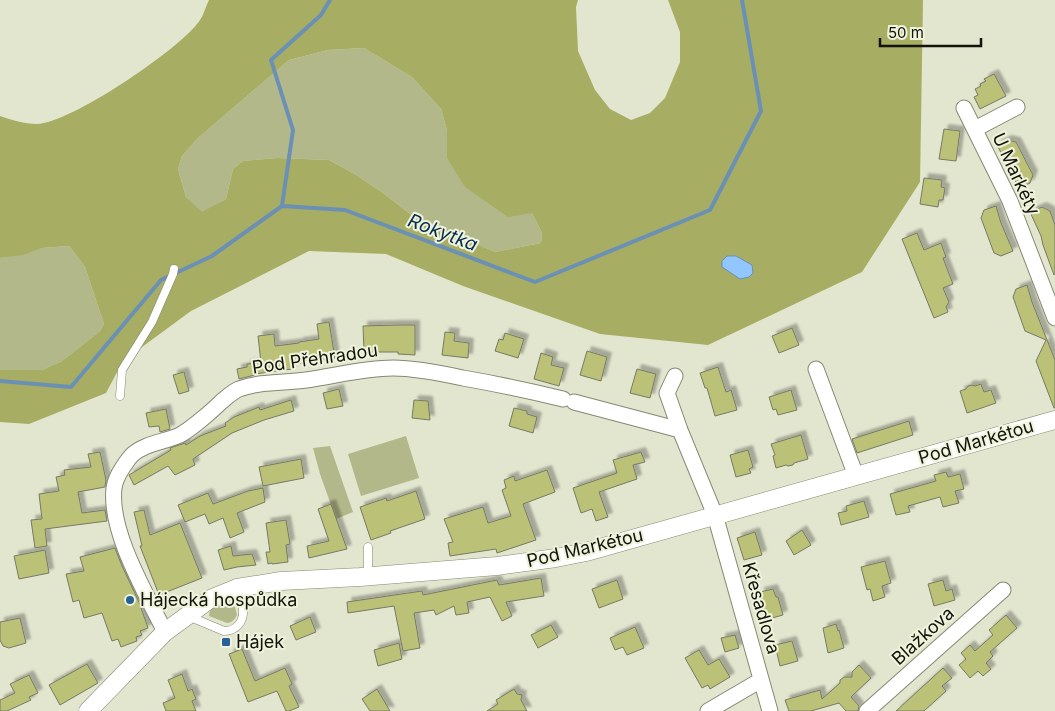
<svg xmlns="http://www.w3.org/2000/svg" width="1055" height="711" font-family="Inter,sans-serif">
<defs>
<filter id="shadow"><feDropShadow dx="4.5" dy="-4.5" stdDeviation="1" flood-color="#0004"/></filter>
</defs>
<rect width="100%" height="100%" fill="#e3e6cf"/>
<path fill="#b3b88a" d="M364,48l48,29 29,32 6,21v28l85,55 10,20 -1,10 -46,9 -81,-35 -31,-24 -25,-17 -29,-16 -52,-2 -34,3 -10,8 -7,30 -24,14 -16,-16 -8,-28 4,-13 16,-18 91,-78 39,-10z
M69,246l16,21 19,57 -4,7 -38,30 -20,9h-42v-112l23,-4 19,-6z
M406,436l13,42 -58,18 -13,-42z
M330,446l23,66 -17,7 -16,-45 -7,-26z
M226,600l9,7 2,8c-2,4 -5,8 -10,8l-18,-7c1,-11 7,-11 17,-16z"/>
<path fill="#a7ad62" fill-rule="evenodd" d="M209,0h369l-2,7 2,44 17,39 15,19 21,11 19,-7 15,-15 15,-36v-30l-12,-32h255l-3,182 -58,90 -154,73 -108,-11 -137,-48 -77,-32 -77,-3 -118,60 -68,50 -17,32 -77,31 -29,-2v-52h42l20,-9 38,-30 4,-7 -19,-57 -16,-21 -27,2 -19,7 -23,3v-142c12,4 24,8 37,8 34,-1 139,-73 160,-100 6,-6 8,-16 12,-24zM364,48l48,29 29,32 6,21v28l18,29 43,30 24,-4 10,20 -1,10 -46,9 -81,-35 -31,-24 -25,-17 -29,-16 -52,-2 -34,3 -10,8 -7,30 -24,13 -16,-15 -8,-28 4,-13 16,-18 91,-78 39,-10z"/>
<path fill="#91c6ff" stroke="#6b90b6" d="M727,256h9l16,9 1,8 -4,4 -9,2 -18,-12v-6z"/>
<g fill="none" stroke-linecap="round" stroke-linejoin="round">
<path stroke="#6b90b6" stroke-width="4" d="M282,206l11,-76 -22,-70 50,-45 9,-15
M0,381l71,6 90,-107 51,-24 70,-50 63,4 190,72 175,-72 51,-99 -19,-111"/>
</g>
<path fill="#bbc176" stroke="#777a65" filter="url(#shadow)" d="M994,74l12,22 -26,13 -6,-12 4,-2 -3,-6 6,-3 -1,-2 6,-3 -2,-2z
M944,129l16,2 -4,30 -17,-2z
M1007,140l9,2 17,33 -3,8 -11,5 -22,-43z
M924,178l18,2 -1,7 4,1 -2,12h-4l-1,7 -18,-3z
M996,206l5,17 12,28 -12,5 -7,-3 -13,-35 3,-8z
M1042,207l8,4 5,14v49l-1,1 -11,-30 -2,-9 -11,-24z
M917,233l7,17 17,-7 5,14 -3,1 10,26 -10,4 6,14 -3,5 2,5 -14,6 -32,-79z
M1027,285l5,17 23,58v48h-1l-18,-47 10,-21 -21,-9 -12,-34 3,-8z
M329,322l6,36 -12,2 -1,-2 -20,3 1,2 -12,1 1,5 -37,5v1l-16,4 -2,-10 10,-2v-3l14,-1 -3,-27 16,-2 1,12 24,-3v-1l20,-3 -2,-15z
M398,325h17v30l-17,-1v-2h-34l-1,-26z
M792,328l7,17 -20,8 -7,-17z
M445,332l10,1 -1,8 15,2 -1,15 -26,-3z
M505,333l19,6 -6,19 -23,-7 4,-12 4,1z
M587,351l20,6 -6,24 -21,-6z
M541,353l12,4 -2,8 13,3 -5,18 -25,-7z
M718,367l8,25 5,-2 6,20 -22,6 -8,-28h-2l-5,-15z
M637,369l19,5 -6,24 -20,-5z
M184,372l5,19 -10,3 -6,-19z
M981,384l3,8 7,-2 5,13 -29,10 -7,-22 6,-2 2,-3 4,-1 3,1z
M339,389l4,17 -16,3 -4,-16z
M791,390l6,20 -19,5 -2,-6 -3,1 -4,-13z
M291,400l3,11 -30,9 -32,13 -39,26 2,6 -20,10 -7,-9 -34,19 -5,-10 42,-25 -1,-2 15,-5 1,2 14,-9 26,-10 -1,-3 9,-6 25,-10 1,3z
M414,400l14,1 2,19 -18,-2z
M514,408l13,3v3l10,3 -4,16 -24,-7z
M166,409l4,20 -10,3 -1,-6 -10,1 -3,-14z
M909,421l4,14 -56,18 -5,-14z
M801,435l7,24 -14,4 -1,2 -5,1 -2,-1 -10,3 -3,-12 2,-1 -4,-11z
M748,450l5,17 -4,2 2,4 -15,4 -6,-22z
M100,452l6,28 -1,7 -27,5 4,21 23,-3 2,11 -62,8 2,17 -12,2 -4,-28 11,-1 -3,-25 20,-3 -3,-14 9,-2 -1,-5 27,-3 -3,-13z
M641,452l4,10 -12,3 4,14 -38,13 9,25 -12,4 -4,-12 -11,4 -8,-25 44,-15 -4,-13z
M301,459l3,19 -41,8 -4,-19z
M547,470l8,22 -32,12 13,36 -39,13 -1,-4 -46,7 -2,-13 5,-1 -9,-23 39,-12 5,16 23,-7 -9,-26 4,-2 -2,-8 10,-4 1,5z
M946,472l2,5 12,-3 4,15 -9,2 4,12 -16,4 -3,-10 -32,9 2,6 -14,3 -6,-21 46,-13 -2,-6z
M263,488l2,14 -28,11 7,19 -14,6 -7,-20 -14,6 -4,-10 -20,8 -7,-17 30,-12 5,11 35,-13z
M416,491l9,28 -35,12 1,2 -20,7 -11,-33 26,-9 1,3z
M864,501l5,16 -28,8 -3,-12 9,-2 -1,-5z
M331,504l16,45 -38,9 -2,-12 22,-5 -11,-32z
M144,510l6,25 30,-12 22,55 -43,17 -19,-49h2l-8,-34z
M286,520l4,24 -4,1 2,17 -16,2v-1l-4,1 -2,-12h4l-4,-29z
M802,530l9,15 -17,10 -8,-14z
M755,532l7,23 -18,5 -7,-22z
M231,546l2,10 19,-2 4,11 -19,2 -13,3 -6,-20z
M115,548l7,18 17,36 9,26 -8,3 2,4 -6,2 1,4 -16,6 -3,-8 -6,2 -10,-28 -18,5 -5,-18 -6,2 -7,-28 18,-3 -4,-14z
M45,550l4,23 -30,6 -5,-23z
M885,561l6,22 -9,3 3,11 -12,4 -3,-12 -3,1 -6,-23z
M541,578l3,18 -38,6 6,14 -10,5 -12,-24 -23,5 2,11 -13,2 -2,-9 -18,9 -2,-5 -20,3 6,35 -17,3 -9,-45 -46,7 -1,-11 75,-11 1,4 74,-15 2,5z
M617,580l6,19 -24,9 -7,-19z
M943,580l3,11 6,-2 3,11 -21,6 -6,-22z
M773,589l3,8h2l5,18 -18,5 -5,-18 2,-1 -2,-9z
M1006,615l11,13 -27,24 3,4 -7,7 5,6 -8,7 -5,-5 -8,7 -11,-13 7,-6 -5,-6 9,-8 5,6 18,-16 -4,-5z
M310,617l6,15 -20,8 -6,-14z
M20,618l6,25 -17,5 -6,-2 -3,-6v-18z
M836,624l2,7 1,-1 5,18 -16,5 -5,-25z
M551,625l7,12 -20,11 -7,-13z
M635,627l9,21 -17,7 -4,-8 -8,3 -5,-12z
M735,635l4,13 -14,4 -4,-14z
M792,641l6,20 -18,5 -5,-21z
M399,643l3,16 -24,7 -4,-16z
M242,649l13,32 30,-13 7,16 -3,2 10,21 -10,4h-3l-9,-20 -29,11 -19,-48z
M699,650l9,15 11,-6 11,18 -20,12 -2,-4 -6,3 -17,-30z
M87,664l11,19 -38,22 -11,-20z
M859,665l12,13 -20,19 8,9 -1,5h-12l-7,-8 -28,8h-22l-4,-11 35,-10 2,9 18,-16v-3l4,-3h8v-5z
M943,668l9,10 -10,8 4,5 -22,20h-28z
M182,674l6,17 4,-2 4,10 -4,2 4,10h-30l-3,-8 12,-5 -7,-18z
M29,675l9,18 -9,4 2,3 -24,11h-7v-11l15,-7 -5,-9z
M377,689l13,22h-20l-8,-12z
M514,689l3,5 5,1 -1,5 6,11h-40l11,-7 -2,-4z"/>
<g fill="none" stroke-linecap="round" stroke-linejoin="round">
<g stroke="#868873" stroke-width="9">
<path id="service" d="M120,396l2,-26 30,-48 21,-48 1,-5
M368,576v-29
M188,616l36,15c13,0 20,-10 19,-22 -1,-7 -4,-14 -6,-21"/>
</g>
<g stroke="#868873" stroke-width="17">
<path id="minor" d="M964,108l46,93 45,117
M975,129l42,-22
M816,369l40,107
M675,376l-8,17 13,37 35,85 55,196
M574,402l106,28
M165,632c-19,-39 -56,-100 -51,-144 1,-7 5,-15 9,-21 3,-4 5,-8 9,-12 13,-12 33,-13 48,-20 11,-6 32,-24 41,-33 6,-5 11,-10 18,-13 22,-8 45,-6 67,-9 29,-4 58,-12 87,-12 23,0 47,5 70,10 34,6 67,13 100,21
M708,711l53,-31
M867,711l136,-121"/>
</g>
<g stroke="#868873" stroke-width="19">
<path id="tertiary" d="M88,711l77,-79 45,-33 27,-11 44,-7 79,-4 137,-11 59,-8 30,-6 469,-132"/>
</g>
<use href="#service" stroke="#fff" stroke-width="8"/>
<use href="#minor" stroke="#fff" stroke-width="15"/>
<use href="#tertiary" stroke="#fff" stroke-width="18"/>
</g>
<g fill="#286098" stroke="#f0f3dc" stroke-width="2">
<circle cx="130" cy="600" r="5"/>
<rect x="221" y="637" width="10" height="10" rx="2.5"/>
</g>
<g text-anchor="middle" stroke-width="4" stroke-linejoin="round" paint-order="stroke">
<g font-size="18" fill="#12130b" stroke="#f0f3dc">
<text transform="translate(1016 174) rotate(65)" y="6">U Markéty</text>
<text transform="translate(315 359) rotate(-8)" y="6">Pod Přehradou</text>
<text transform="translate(976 442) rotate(-16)" y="6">Pod Markétou</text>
<text transform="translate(585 548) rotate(-13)" y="6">Pod Markétou</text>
<text transform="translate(761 608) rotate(74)" y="6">Křesadlova</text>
<text transform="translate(923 636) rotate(-42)" y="6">Blažkova</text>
</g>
<g font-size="18" fill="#12130b" stroke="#f0f3dc" text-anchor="start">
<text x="140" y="606">Hájecká hospůdka</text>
<text x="236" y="648">Hájek</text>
</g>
<g font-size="19" font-style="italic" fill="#062d50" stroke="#f0f3dc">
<text transform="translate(443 232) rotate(21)" y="7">Rokytka</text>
</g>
</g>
<path d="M880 38v8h101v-8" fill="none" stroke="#12130b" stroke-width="2.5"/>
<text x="888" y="38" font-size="15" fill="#12130b" stroke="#f0f3dc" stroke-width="4" paint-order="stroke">50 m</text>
</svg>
